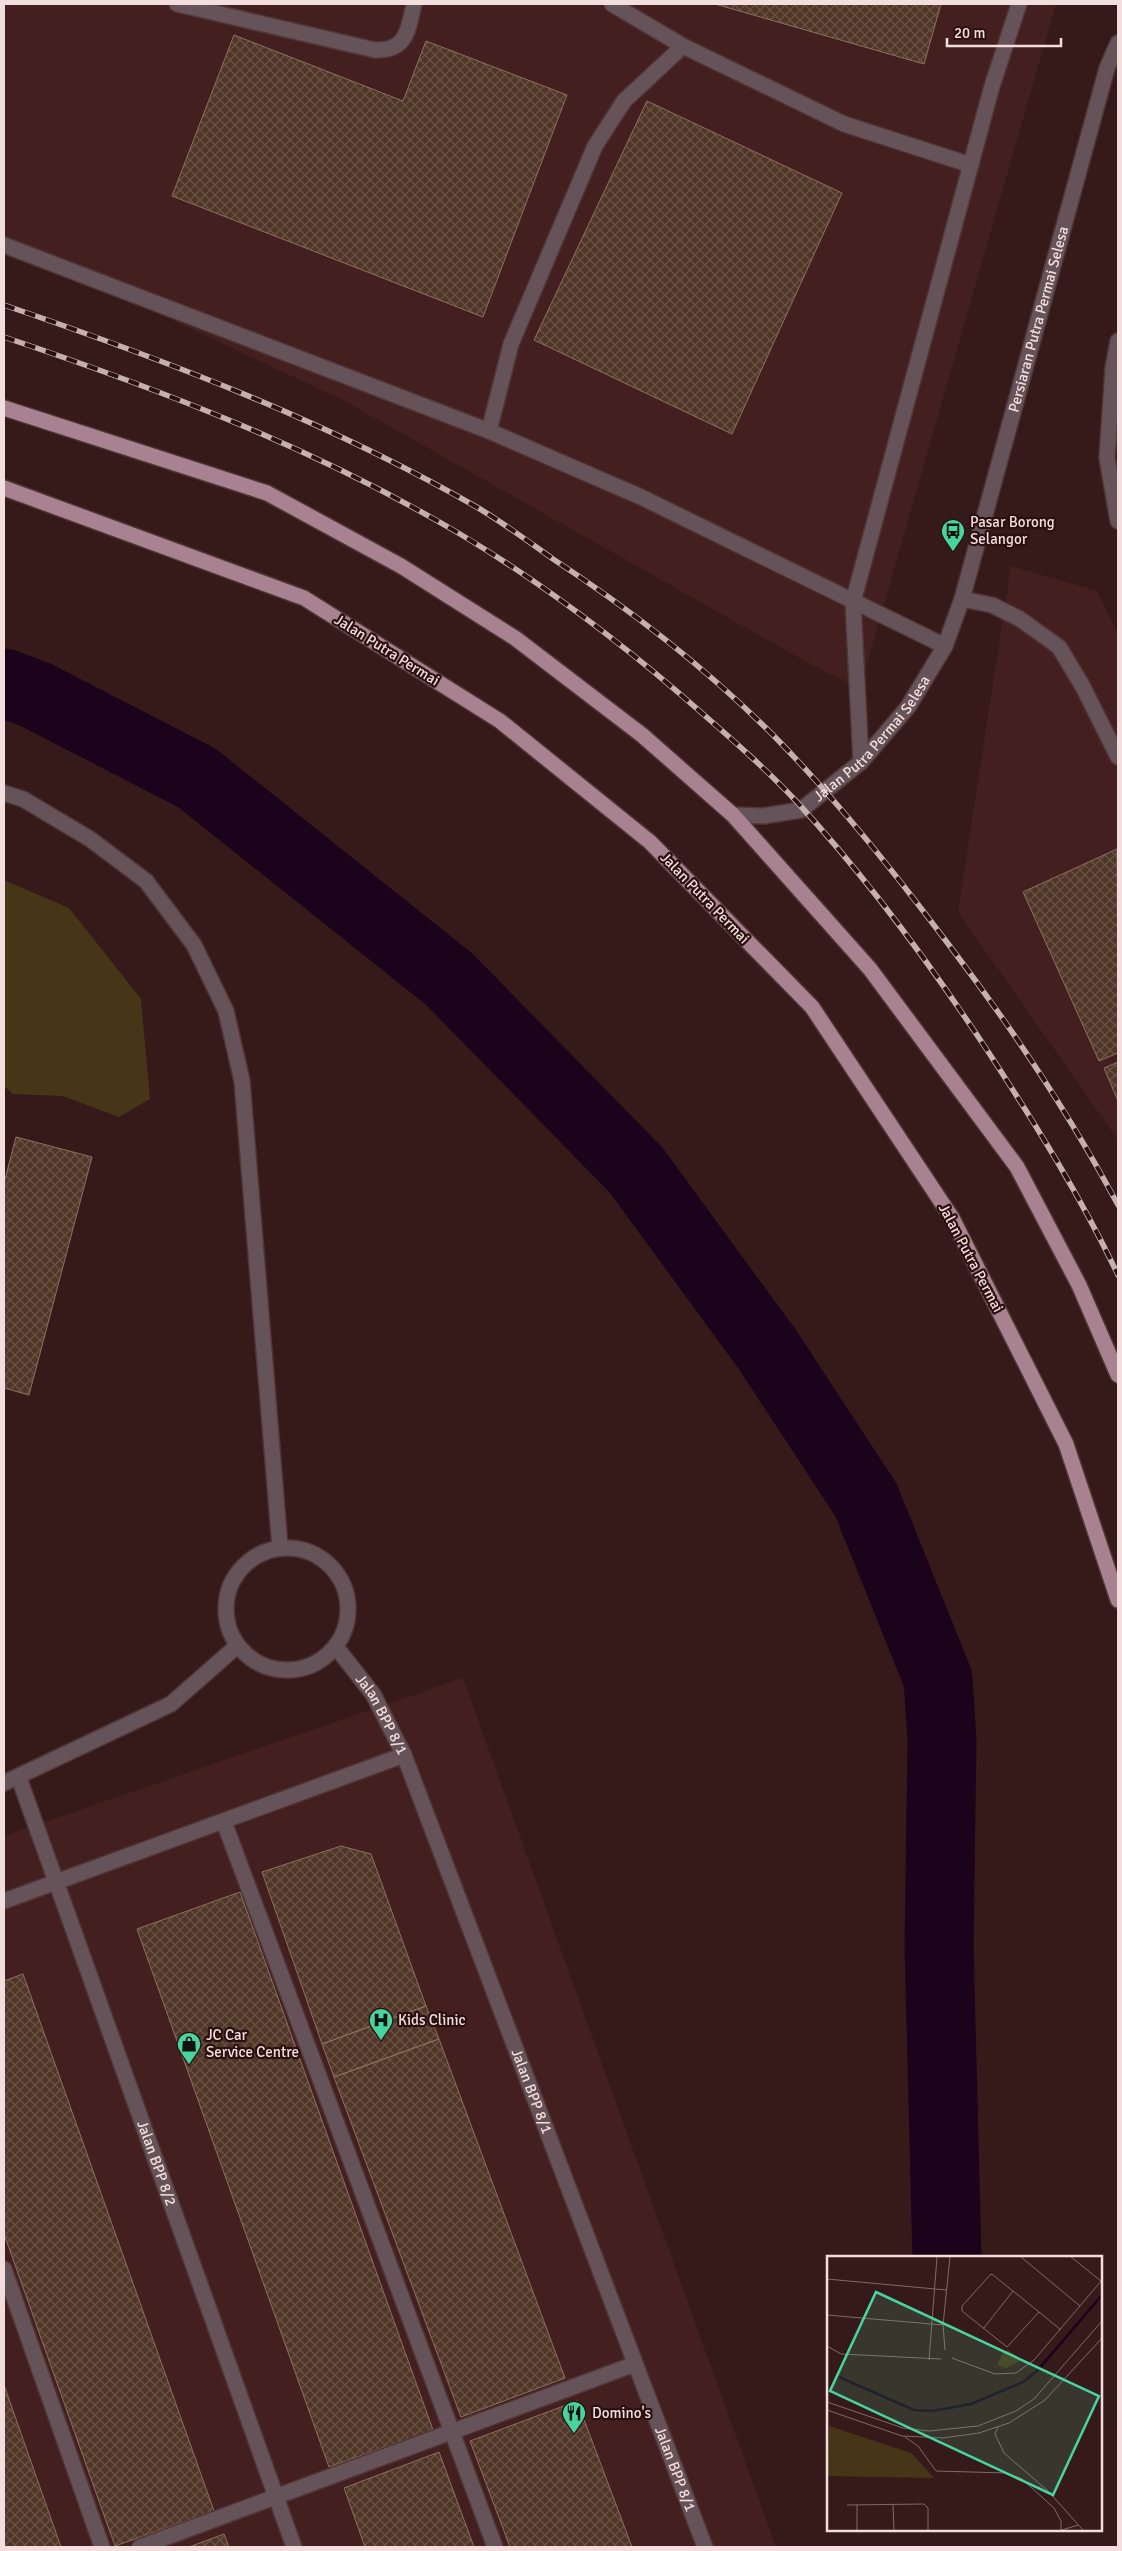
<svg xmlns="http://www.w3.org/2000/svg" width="1122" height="2551" font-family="Signika,sans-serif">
<defs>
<pattern id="building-cross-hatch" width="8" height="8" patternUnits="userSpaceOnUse" patternTransform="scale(1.25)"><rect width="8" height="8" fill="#503627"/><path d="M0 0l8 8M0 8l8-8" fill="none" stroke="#6a5346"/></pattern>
</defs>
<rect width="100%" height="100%" fill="#351a19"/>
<path fill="#43201f" d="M4,4h1052l-196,684 -50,-24 -467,-264 -339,-159z
M1011,566l86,25 21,43v506l-160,-228z
M463,1678l313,869h-772v-711z"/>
<path fill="#473518" d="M4,880l65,28 72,91 9,100 -31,18 -56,-21 -50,-2 -9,-8z"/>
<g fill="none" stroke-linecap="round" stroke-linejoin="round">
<path stroke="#1a031b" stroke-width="69" d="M4,683l32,12 161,83 252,201 187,191 131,179 99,151 72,179 4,61 -3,206 8,311"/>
</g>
<path fill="url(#building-cross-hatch)" stroke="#8d7060" d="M715,4h226l-17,60z
M234,35l169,66 23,-60 141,54 -84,222 -311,-121z
M647,101l195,92 -110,241 -198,-94z
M1117,849l1,204 -19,8 -76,-169z
M1118,1062v39l-14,-33z
M16,1137l76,20 -63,238 -25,-7v-205z
M341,1846l30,8 55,152 -104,38 -60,-172z
M240,1892l193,538 -104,37 -192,-538z
M23,1974l191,537 -99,35 -111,-312v-253z
M426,2006l13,33 -105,38 -12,-33z
M439,2039l126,339 -104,39 -127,-340z
M4,2385l57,162h-57z
M577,2401l55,146h-122l-40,-106z
M439,2452l35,95h-109l-21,-59z
M224,2534l5,13h-40z"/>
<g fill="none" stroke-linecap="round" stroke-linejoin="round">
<g stroke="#4f3534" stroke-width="18">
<g id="minor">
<path d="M177,4l198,46c32,1 33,-20 39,-46"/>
<path d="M612,4l71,42 161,78 127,41"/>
<path d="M4,245l485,186 152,66 304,149"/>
<path d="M1118,341l-5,27 -6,90 11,63"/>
<path d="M489,431l22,-87 84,-198 29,-45 59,-55"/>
<path d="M962,599l30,6 28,14 39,28 23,38 36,72"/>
<path d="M861,762l-8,-160 139,-516 27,-82"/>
<path d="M4,793l19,6 67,40 56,42 48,64 32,66 16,70 38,466"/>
<path id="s1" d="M733,815l30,1 38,-6 60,-48 47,-55 37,-61 17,-47 145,-531 11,-25"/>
<circle cx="287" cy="1609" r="61"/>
<path id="s2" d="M336,1647l37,47 31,61 301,792"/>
<path id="s3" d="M19,1778l275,769"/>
<path d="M4,1783l167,-79 66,-58"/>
<path d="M224,1822l271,725"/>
<path d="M4,1901l400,-146"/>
<path d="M4,2269l98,278"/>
<path d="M140,2547l495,-183"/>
</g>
</g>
<g stroke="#4f3534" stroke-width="18">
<path id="major" d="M4,408l263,85 134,73 114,72 127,97 91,80 137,154 147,198 62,118 39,90
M4,488l300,110 196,123 150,121 162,165 140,211 114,226 52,156"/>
</g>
<use href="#minor" stroke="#66535a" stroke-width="15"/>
<use href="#major" stroke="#a98291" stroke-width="15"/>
<g stroke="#c6b0af" stroke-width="5.5">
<path id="rail" d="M4,305c164,56 325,117 476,204 25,15 49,33 73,50 78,51 154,110 220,176 64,65 121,137 176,210 63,83 120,168 169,260
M4,337c158,53 312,112 456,197 87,52 167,113 243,180 32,28 64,56 93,87 72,78 135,164 193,252 47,72 92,144 129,222"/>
</g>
<use href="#rail" stroke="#2b1010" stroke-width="4" stroke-dasharray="11" stroke-linecap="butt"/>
</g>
<defs>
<g id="bus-pin" transform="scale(1.25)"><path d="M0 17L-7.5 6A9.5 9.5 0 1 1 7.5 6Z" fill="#47d49e" stroke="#2b1010"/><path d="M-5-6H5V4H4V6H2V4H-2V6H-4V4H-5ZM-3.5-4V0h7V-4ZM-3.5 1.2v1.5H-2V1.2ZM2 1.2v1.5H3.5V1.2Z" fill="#111"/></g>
<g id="hospital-pin" transform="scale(1.25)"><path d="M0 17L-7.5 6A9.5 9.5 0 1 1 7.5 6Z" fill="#47d49e" stroke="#2b1010"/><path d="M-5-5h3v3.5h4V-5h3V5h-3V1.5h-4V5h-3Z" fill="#111"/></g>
<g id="shop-pin" transform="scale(1.25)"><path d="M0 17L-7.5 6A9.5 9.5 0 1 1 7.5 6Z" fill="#47d49e" stroke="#2b1010"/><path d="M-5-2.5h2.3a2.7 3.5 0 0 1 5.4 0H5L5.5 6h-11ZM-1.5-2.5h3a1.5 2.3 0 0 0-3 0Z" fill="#111"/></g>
<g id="restaurant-pin" transform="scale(1.25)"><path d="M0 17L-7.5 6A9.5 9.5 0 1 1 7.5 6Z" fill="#47d49e" stroke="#2b1010"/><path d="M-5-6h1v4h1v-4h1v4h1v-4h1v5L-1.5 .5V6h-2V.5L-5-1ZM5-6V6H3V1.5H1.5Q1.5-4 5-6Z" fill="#111"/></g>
</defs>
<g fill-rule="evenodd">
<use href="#bus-pin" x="953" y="531"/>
<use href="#hospital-pin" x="381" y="2020"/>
<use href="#shop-pin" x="189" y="2044"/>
<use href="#restaurant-pin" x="574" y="2413"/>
</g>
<g text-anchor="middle" stroke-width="4.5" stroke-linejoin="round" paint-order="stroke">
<g font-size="15" fill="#f2dedd" stroke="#2b1010">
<text dy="5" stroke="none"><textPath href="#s1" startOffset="629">Persiaran Putra Permai Selesa</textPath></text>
<text transform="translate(387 650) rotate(32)" y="5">Jalan Putra Permai</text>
<text dy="5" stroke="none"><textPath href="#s1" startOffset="170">Jalan Putra Permai Selesa</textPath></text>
<text transform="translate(705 898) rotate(46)" y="5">Jalan Putra Permai</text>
<text transform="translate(971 1258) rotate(62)" y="5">Jalan Putra Permai</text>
<text dy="5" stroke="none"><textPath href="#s2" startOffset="82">Jalan BPP 8/1</textPath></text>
<text dy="5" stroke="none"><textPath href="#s2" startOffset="488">Jalan BPP 8/1</textPath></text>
<text dy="5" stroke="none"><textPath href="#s3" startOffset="409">Jalan BPP 8/2</textPath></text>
<text dy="5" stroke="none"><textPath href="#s2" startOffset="892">Jalan BPP 8/1</textPath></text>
</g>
<g font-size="15" fill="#f2dedd" stroke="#2b1010" text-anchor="start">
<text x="970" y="527">Pasar Borong<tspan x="970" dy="17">Selangor</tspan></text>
<text x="398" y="2025">Kids Clinic</text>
<text x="206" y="2040">JC Car<tspan x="206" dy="17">Service Centre</tspan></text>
<text x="592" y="2418">Domino's</text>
</g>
</g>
<g transform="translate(827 2256)">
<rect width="275" height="275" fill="#351a19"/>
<path d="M2,170l82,27 23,25 -107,-2z" fill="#473518"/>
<path d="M181,94l14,10 -16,8 -9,-3 6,-12z" fill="#473518"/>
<path fill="none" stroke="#1a031b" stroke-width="2.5" d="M12,121l75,33 18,1 39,-7 52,-22 14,-11 65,-76"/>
<path fill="none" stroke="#816867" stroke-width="1" d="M194,1l59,49M244,1l30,24M0,23l119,11M212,56l-32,35 -45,-36v-5l29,-32 2,1 46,37 22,18M0,59l116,10M156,73l30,-38M0,90l14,8 100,5M118,94l-2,-25 7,-68M125,102l43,16 21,-1 18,-13 68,-80M102,104l8,-103M0,146l76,26 26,3 49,-5 38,-15 18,-12 68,-78M0,154l75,26 41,2 36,-5 30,-10 36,-23 57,-62M171,171l-3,7 9,19 44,38 35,39M78,181l13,9 18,25 71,2 15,6 32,29 7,13v9M20,249l77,-1 4,4v22M30,249v25M66,249l1,25M235,274l16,-5"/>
<path fill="#47d49e" fill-opacity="0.15" stroke="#47d49e" stroke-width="2.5" d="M49,36l223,104 -46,99 -223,-104z"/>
<rect width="275" height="275" fill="none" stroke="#f2dedd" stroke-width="2.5"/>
</g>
<rect width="1122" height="2551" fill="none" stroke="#f2dedd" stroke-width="10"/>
<path d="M947 38v8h114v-8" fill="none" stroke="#f2dedd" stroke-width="2.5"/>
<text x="954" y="38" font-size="15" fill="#f2dedd" stroke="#2b1010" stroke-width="4" paint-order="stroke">20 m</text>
</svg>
